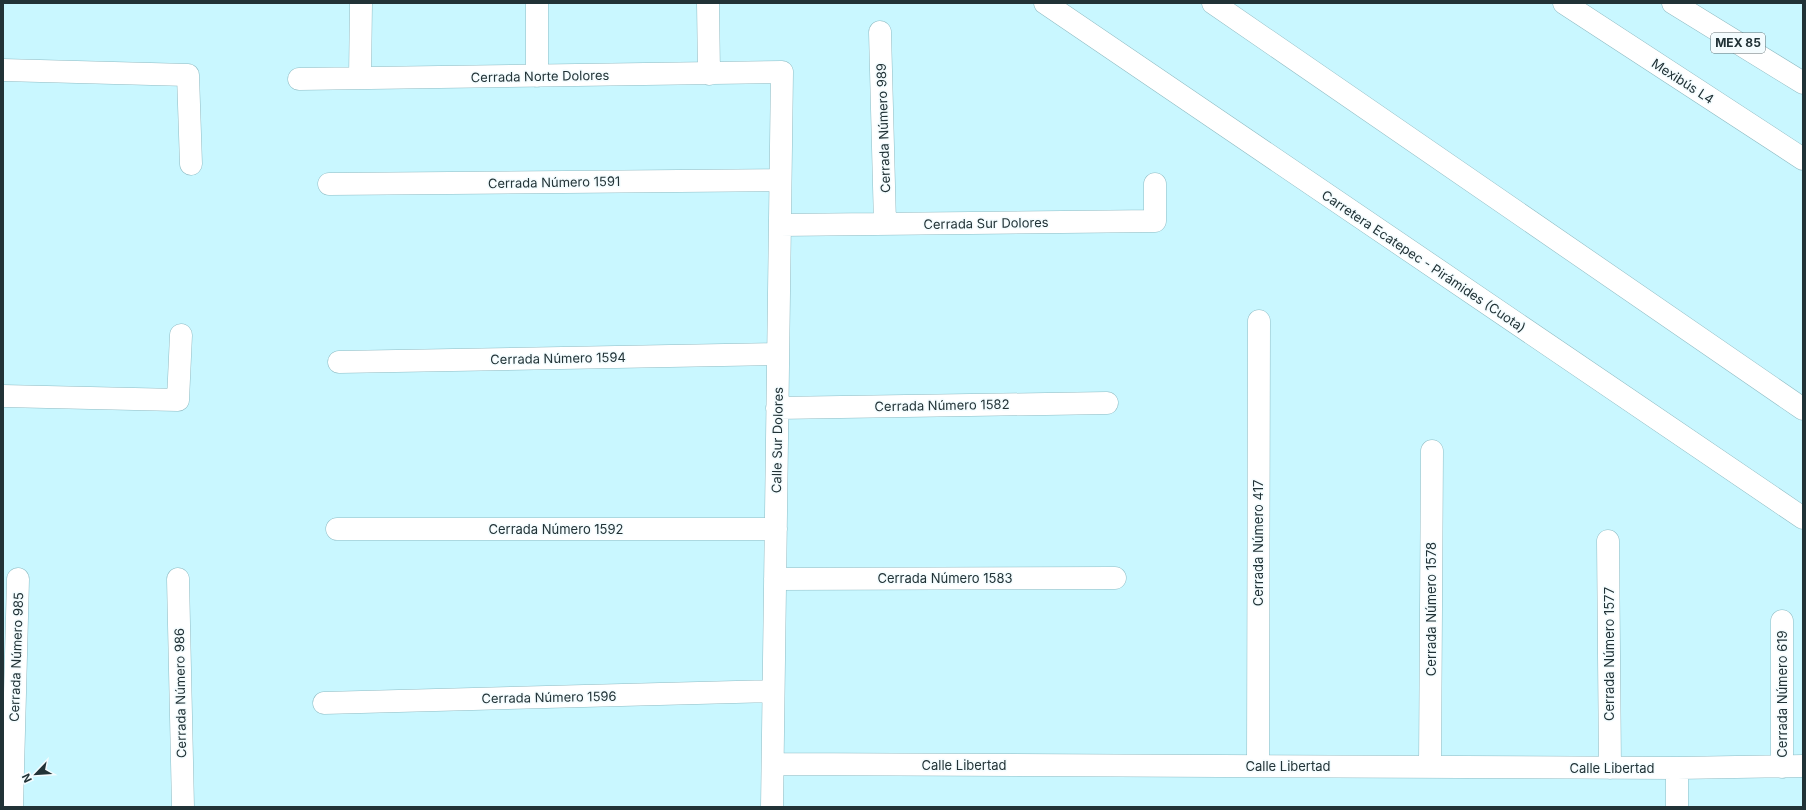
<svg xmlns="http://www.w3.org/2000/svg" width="1806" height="810" font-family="Inter,sans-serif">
<rect width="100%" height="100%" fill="#c9f7ff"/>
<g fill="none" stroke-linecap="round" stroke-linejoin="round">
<g stroke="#90bcc4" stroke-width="23">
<path id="minor" d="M537,3v73
M708,3l1,71
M1564,3l239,156
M880,32l5,192
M3,70l185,5 3,89
M360,78l1,-75
M299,79l483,-7 -10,735
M329,184l451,-4
M780,225l375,-4v-37
M339,362l439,-8
M3,396l175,4 3,-65
M777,408l330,-5
M337,529h439
M1608,541l2,227
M178,579l5,228
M775,579l340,-1
M1782,621v146
M324,703l449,-12
M773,764l904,4 126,-2
M1258,766l1,-445
M1430,767l2,-316
M1677,768v39
M12,807l6,-228"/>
</g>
<g stroke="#90bcc4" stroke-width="23">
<path id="major" d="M1673,3l130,80"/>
</g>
<g stroke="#90bcc4" stroke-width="23">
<path id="highway" d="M1045,3l758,515
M1213,3l590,406"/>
</g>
<use href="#minor" stroke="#fff" stroke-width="22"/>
<use href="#major" stroke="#fff" stroke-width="22"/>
<use href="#highway" stroke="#fff" stroke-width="22"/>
</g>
<g text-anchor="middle" stroke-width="3" stroke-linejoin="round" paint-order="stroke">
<rect fill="#f4fcfe" stroke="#606f72" stroke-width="1" x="1711" y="33" width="54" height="20" rx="3"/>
<g font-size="12" font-weight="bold" fill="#213236">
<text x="1738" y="47">MEX 85</text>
</g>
<g font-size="13" fill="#213236" stroke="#f4fcfe">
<text transform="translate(540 76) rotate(-1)" y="5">Cerrada Norte Dolores</text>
<text transform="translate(1683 81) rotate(33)" y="5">Mexibús L4</text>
<text transform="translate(883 128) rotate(-92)" y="5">Cerrada Número 989</text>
<text transform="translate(554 182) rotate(-1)" y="5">Cerrada Número 1591</text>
<text transform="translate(986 223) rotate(-1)" y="5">Cerrada Sur Dolores</text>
<text transform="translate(1424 261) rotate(34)" y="5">Carretera Ecatepec - Pirámides (Cuota)</text>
<text transform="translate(558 358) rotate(-1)" y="5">Cerrada Número 1594</text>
<text transform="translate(942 405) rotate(-1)" y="5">Cerrada Número 1582</text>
<text transform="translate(777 440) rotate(-89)" y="5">Calle Sur Dolores</text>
<text x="556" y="534">Cerrada Número 1592</text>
<text transform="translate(1258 543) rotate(-90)" y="5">Cerrada Número 417</text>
<text x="945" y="583">Cerrada Número 1583</text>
<text transform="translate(1431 609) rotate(-90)" y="5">Cerrada Número 1578</text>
<text transform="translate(1609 654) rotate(-90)" y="5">Cerrada Número 1577</text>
<text transform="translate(16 657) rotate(-88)" y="5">Cerrada Número 985</text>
<text transform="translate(180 693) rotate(-91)" y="5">Cerrada Número 986</text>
<text transform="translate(1782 694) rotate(-90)" y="5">Cerrada Número 619</text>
<text transform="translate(549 697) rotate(-1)" y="5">Cerrada Número 1596</text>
<text x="964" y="770">Calle Libertad</text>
<text x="1288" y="771">Calle Libertad</text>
<text x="1612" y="773">Calle Libertad</text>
</g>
</g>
<rect width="1806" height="810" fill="none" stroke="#213236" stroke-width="8"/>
<g transform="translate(36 774) rotate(245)" stroke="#f4fcfe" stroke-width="3" paint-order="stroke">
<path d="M0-3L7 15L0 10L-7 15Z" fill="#213236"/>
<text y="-6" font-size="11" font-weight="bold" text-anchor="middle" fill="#213236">N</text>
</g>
</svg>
